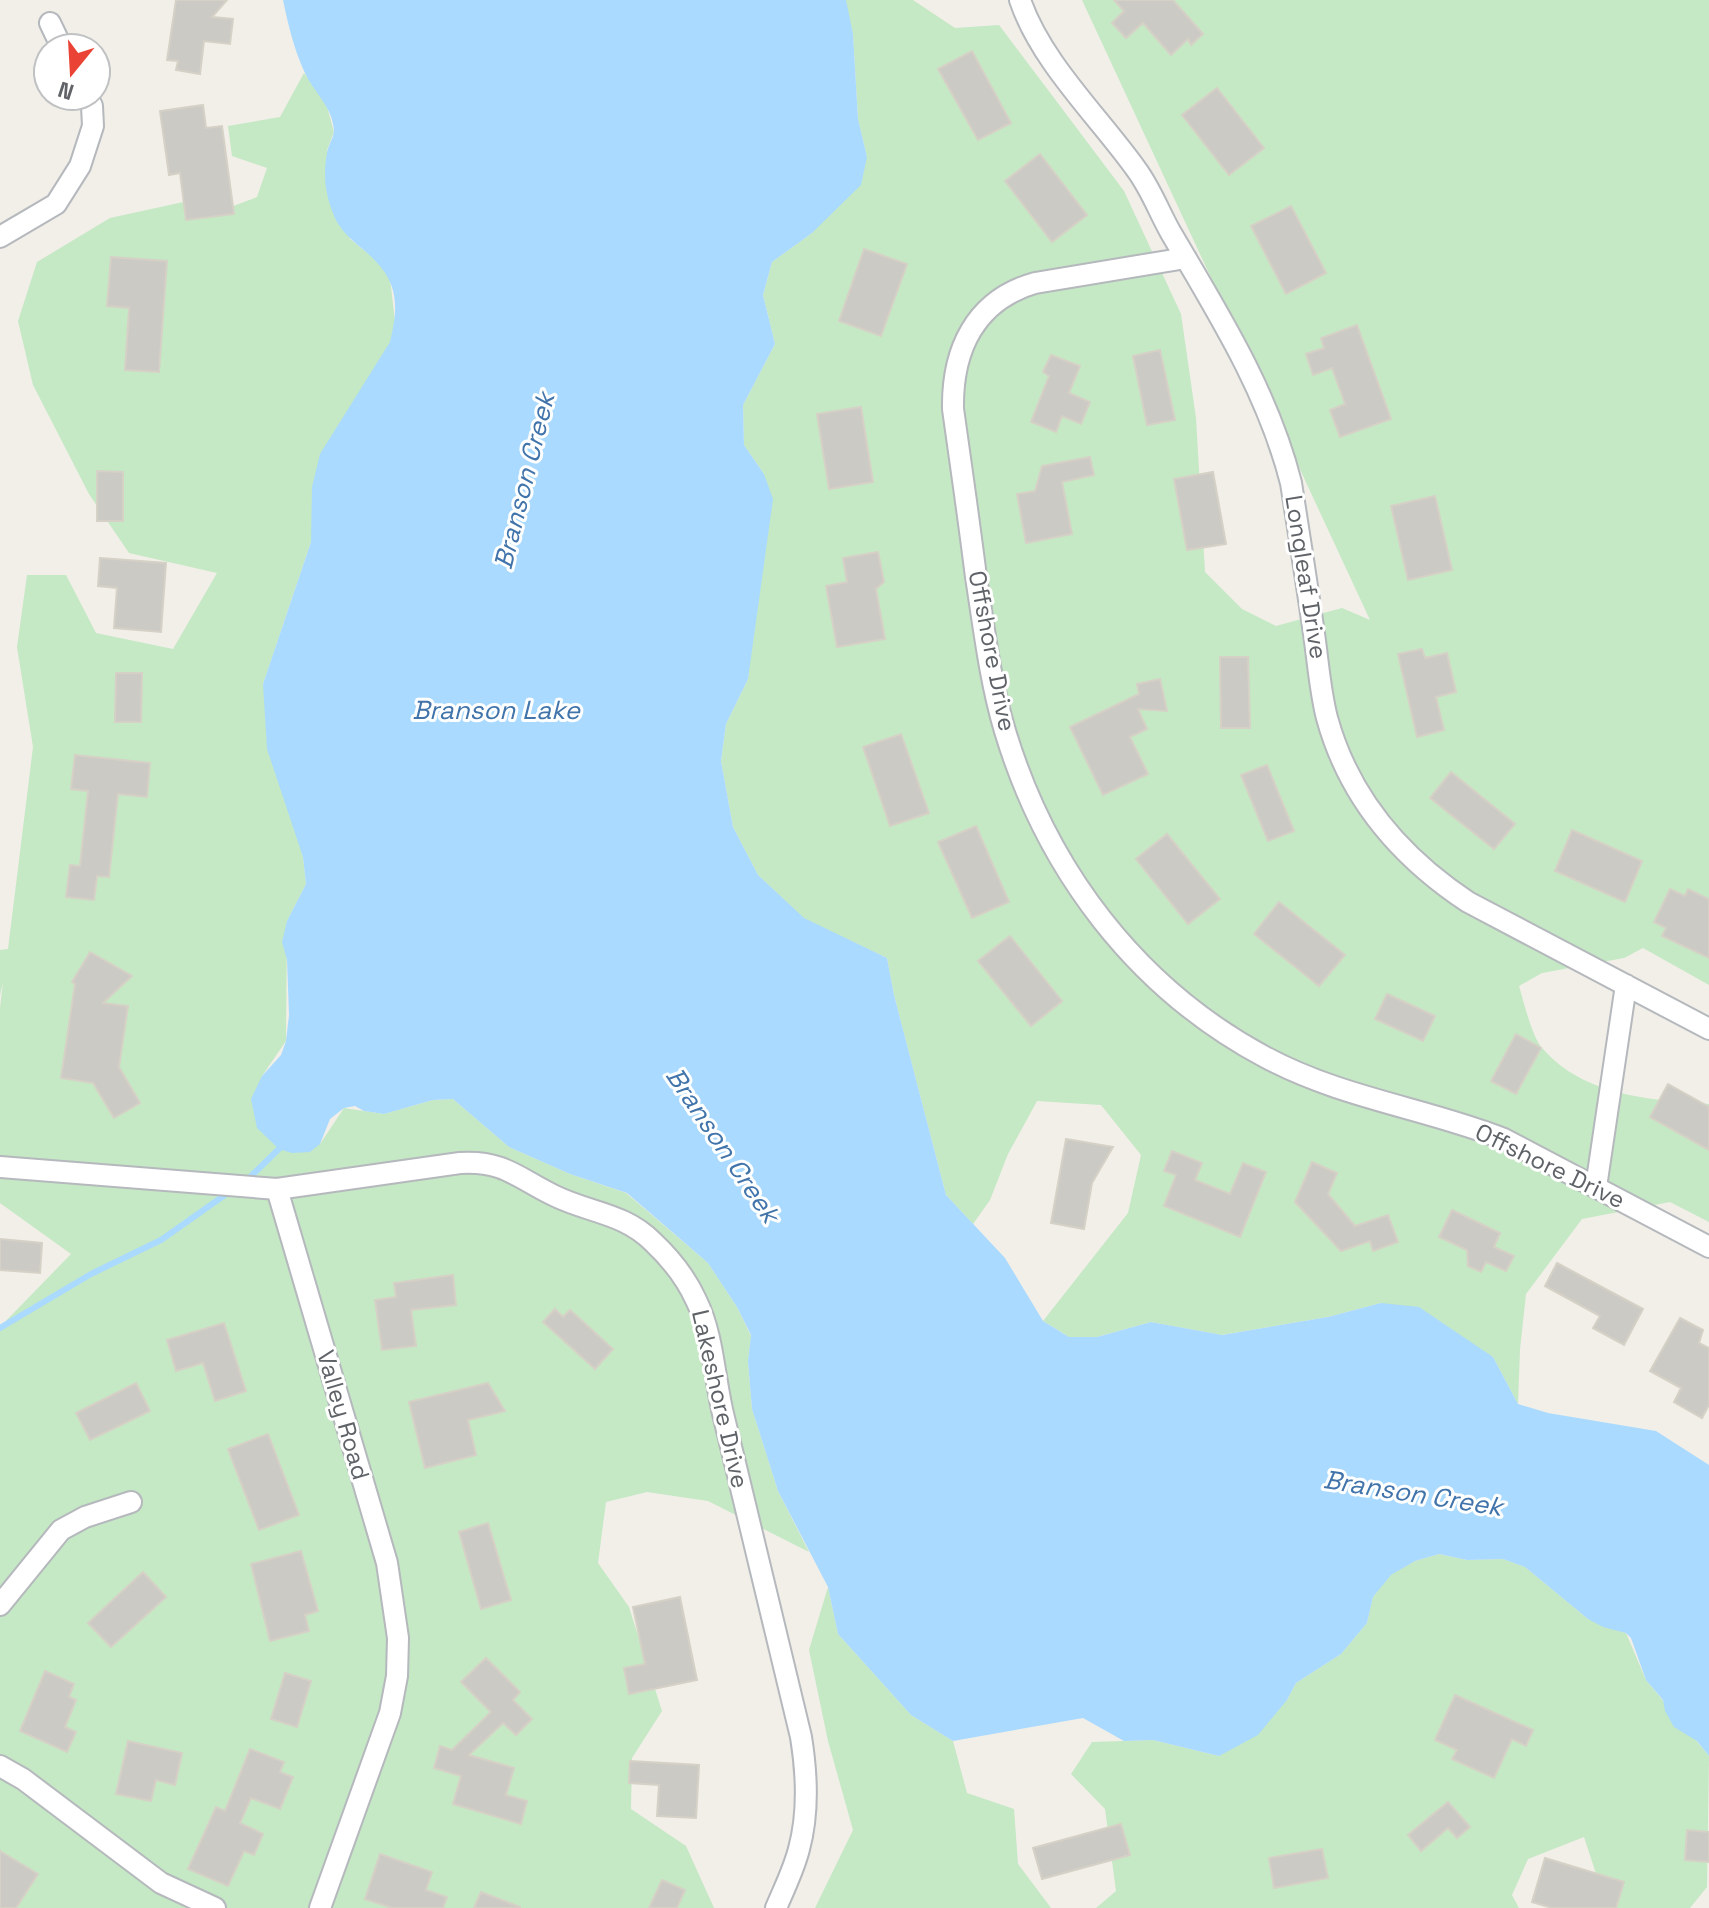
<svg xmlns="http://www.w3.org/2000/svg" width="1709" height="1908" font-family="'Space Grotesk',sans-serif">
<rect width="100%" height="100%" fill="#f1efe8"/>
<path fill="#c5e8c5" d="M844,0h69l42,28 44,-3 125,166 57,123 15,104 9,154 37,37 34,17 66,-18 28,12 -288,-620h627v985l-66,-37 -19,10 -82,15 -23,13c5,16 13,52 24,63 41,47 108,51 166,55v118l-39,-20 -88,17 -56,75 -6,55 -2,55 -25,-47 -112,-54 -53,14 -107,18 -70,-13 -54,15h-28l-26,-16 85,-108 13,-58 -40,-50 -64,-4 -29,53 -18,46 -17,24 -27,-29 -52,-200 -7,-37 -83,-39 -46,-44 -25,-48 -12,-66 5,-37 22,-45 16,-205 -20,-29 -1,-40 32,-61 -12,-49 9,-33 40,-29 55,-76 -9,-38 -5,-85z
M304,73l22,30 8,29 -7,18 23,89 29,23 11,16 5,44 -4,20 -80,200 -48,142 40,173 3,27 -19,37 -1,120 -24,35 58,68 24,-36 40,6 49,-14 20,-1 56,48 61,27 56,19 82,70 29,44 14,29 -3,25 4,48 26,82 31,61 -101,-51 -61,-9 -41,10 -8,61 31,44 33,104 -30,47 -1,51 55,37 28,62h-714v-581l71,-73 -71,-51v-195l3,-26 -3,13v-45l8,-1 25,-202 -16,-100 10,-72h39l30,58 77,16 44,-76 -88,-20 -40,-59 -56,-109 -15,-64 19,-59 73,-44 78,-17 32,10 37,-14 10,-29 -35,-12 -4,-30 52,-9z
M1439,1554l28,6 36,-1 22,8 63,52 38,14 20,47 63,76 -2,131 -17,21h-73l-14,-13 -19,-58 -56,22 -16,36 7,13h-423l20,-17 -11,-82 -34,-35 21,-32 61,-2 66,16 68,-56 9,-17 45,-29 26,-31 6,-26 18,-23 24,-13z
M828,1587l10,47 73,81 42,26 14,52 47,16 4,55 33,44h-236l38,-78 -25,-89 -19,-91z"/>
<path fill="#aadaff" d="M283,0h563l7,34 5,85 9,38 -6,28 -49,48 -40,29 -9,33 12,49 -32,61 1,40 20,29 9,25 -25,180 -22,45 -5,37 12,66 25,48 46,43 83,40 7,37 52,200 59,63 38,63 26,16h28l54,-15 71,13 106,-18 53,-14 38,4 74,50 25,47 30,9 108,18 53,34v291l-12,-15 -23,-14 -9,-16 -2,-11 -17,-20 -15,-42 -5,-5 -23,-6 -15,-8 -63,-52 -22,-8 -36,1 -28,-6 -24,7 -24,14 -18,22 -6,26 -26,31 -45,29 -9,17 -29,35 -39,21 -66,-16 -29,1 -41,-23 -130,23 -42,-26 -73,-81 -10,-47 -50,-96 -26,-82 -4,-48 3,-26 -14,-28 -29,-44 -81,-70 -57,-19 -61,-27 -56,-48 -20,1 -49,14 -20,-3 -9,-5 -11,2 -14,11 -10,25 -10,8 -18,1 -13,-4 -22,-21 -6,-29 11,-23 19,-21 5,-14 3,-26 -2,-55 -5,-18 5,-21 19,-37 -3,-27 -36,-108 -4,-65 48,-142 1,-55 8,-33 70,-112c11,-45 6,-66 -31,-96 -10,-8 -22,-20 -26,-33 -8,-21 -10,-38 -6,-60 1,-8 7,-15 7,-23 -2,-25 -21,-38 -30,-59 -10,-22 -16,-47 -21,-71z"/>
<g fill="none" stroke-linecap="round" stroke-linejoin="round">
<path stroke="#aadaff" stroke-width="6" d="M245,1182l38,-37
M0,1328l91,-54 70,-34 71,-50"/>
</g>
<path fill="#cccac5" stroke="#d6d1c6" stroke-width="2" d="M176,0h51l-15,17 21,2 -3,25 -26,-3 -4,33 -24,-4 2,-9 -11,-1z
M1114,0h59l30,34 -12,11 -3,-6 -17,16 -28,-32 -17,15 -14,-15 12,-12z
M972,51l39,72 -33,17 -40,-71z
M1217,88l47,60 -35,27 -47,-60z
M203,105l3,23 16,-2 12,88 -48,6 -6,-47 -11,2 -9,-64z
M1040,154l47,61 -35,27 -47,-61z
M1291,206l35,67 -40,21 -35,-68z
M864,249l43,15 -26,72 -42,-15z
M111,257l56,4 -8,111 -34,-2 4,-62 -22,-2z
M1357,325l34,94 -51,18 -10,-27 15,-6 -13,-36 -19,7 -7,-21 18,-6 -3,-10z
M1160,350l15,70 -28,5 -14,-69z
M1051,355l29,11 -11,27 21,9 -9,22 -19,-8 -6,16 -25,-10 18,-46 -6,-4z
M861,407l12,75 -44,7 -12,-75z
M1090,457l4,18 -32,7 10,52 -46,9 -9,-49 18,-3 7,-25z
M97,471l26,1v49h-26z
M1213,472l13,72 -39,6 -13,-71z
M1435,496l17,74 -44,10 -17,-74z
M878,552l6,30 -8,7 9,50 -48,8 -11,-61 21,-4 -4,-24z
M100,558l66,5 -5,69 -47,-4 3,-40 -19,-2z
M1422,649l3,9 22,-5 9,39 -20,5 8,33 -27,7 -19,-83z
M1220,657h28l2,71h-29z
M116,673h26l-1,49h-26z
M1160,679l7,32 -29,-2 9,20 -17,8 18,37 -45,21 -33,-68 69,-33 -2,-10z
M901,734l28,79 -39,13 -27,-79z
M75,755l75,8 -3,34 -29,-3 -9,83 -12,-1 -3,24 -28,-3 4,-32 10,1 8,-75 -17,-2z
M1267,765l27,66 -26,10 -27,-66z
M1451,772l64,52 -21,25 -64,-51z
M976,826l33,76 -37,16 -34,-76z
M1572,830l70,31 -17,41 -70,-31z
M1167,834l53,65 -32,25 -52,-65z
M1670,889l15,7 3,-7 21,10v59l-47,-22 4,-8 -12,-6z
M1279,902l66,53 -26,31 -65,-52z
M1010,936l52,65 -31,25 -53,-65z
M90,952l42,24 -29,27 25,3 -9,61 21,36 -26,15 -21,-35 -32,-5 14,-94 -3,-2z
M1387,994l48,22 -12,25 -48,-22z
M1516,1034l25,14 -25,46 -25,-13z
M1668,1084l41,23v43l-59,-33z
M1066,1139l47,8 -21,36 -8,46 -33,-6z
M1172,1151l30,12 -7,17 35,14 13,-31 23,9 -26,65 -76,-31 12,-31 -12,-4z
M1312,1162l25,11 -9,21 27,32 33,-11 10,27 -25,9 -3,-10 -29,10 -46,-49z
M1452,1210l48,23 -6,14 20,9 -8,15 -20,-9 -5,10 -13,-6 -1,-16 -28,-13z
M0,1239l42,4 -2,30 -40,-3z
M1557,1263l86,46 -19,36 -31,-17 7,-12 -55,-30z
M453,1275l3,30 -45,5 5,36 -34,4 -7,-50 21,-3 -2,-14z
M555,1309l8,8 7,-7 43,39 -18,20 -52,-47z
M1680,1318l23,12 -4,13 10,5v57l-7,13 -28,-16 7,-14 -31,-17z
M224,1323l22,68 -31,10 -12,-38 -27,8 -9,-31z
M136,1383l14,28 -60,29 -14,-27z
M488,1383l17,28 -37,9 8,35 -51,13 -16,-66z
M268,1434l31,81 -40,15 -31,-81z
M488,1523l23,77 -30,9 -22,-77z
M301,1551l17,60 -13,4 4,16 -39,10 -19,-77z
M143,1572l23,25 -55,50 -23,-24z
M680,1597l17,83 -68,14 -5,-26 21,-4 -12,-57z
M486,1658l34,34 -7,8 19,19 -16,16 -13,-12 -34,32 45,13 -8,27 21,6 -6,23 -68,-20 8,-28 -27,-8 6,-22 12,4 39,-38 -30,-30z
M45,1671l29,13 -5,13 7,3 -11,27 11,5 -9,20 -47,-21z
M285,1673l26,8 -14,46 -26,-8z
M1455,1695l78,35 -7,16 -14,-7 -18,39 -42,-19 5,-9 -22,-10z
M128,1741l54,12 -7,32 -19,-5 -5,21 -35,-7z
M250,1749l34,13 -4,10 13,5 -13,32 -29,-11 -11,25 23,11 -9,21 -10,-4 -16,35 -40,-17 28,-62 9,4z
M630,1761l69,4 -3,53 -39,-2 2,-31 -30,-2z
M1448,1802l22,25 -13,11 -9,-10 -27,23 -13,-16z
M1121,1824l9,31 -88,24 -9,-31z
M1687,1830l22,2v30l-24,-2z
M1322,1849l6,29 -54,10 -5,-30z
M0,1851l38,23 -22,34h-16z
M380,1854l52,18 -6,18 21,7 -4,11h-51l-27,-9z
M1545,1858l79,24 -8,26h-64l-20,-6z
M662,1880l23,10 -8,18h-28z
M481,1892l39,15v1h-46z"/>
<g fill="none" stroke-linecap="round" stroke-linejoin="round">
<g stroke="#b5b8bc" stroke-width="24">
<path id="street" d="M1020,0c21,62 78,116 116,169 15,20 23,43 35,64 47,80 97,159 120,250 8,51 16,101 23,151 4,27 6,57 13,84 22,80 73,139 141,184l241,127
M50,23l12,25
M0,237l56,-33 24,-38 13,-40 -1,-20 -5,-10
M1186,258l-151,25c-60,17 -83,67 -82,126 8,56 16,112 23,168 8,51 14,104 29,154 42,139 131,257 260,326 76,41 160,51 239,82l205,108
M0,1167l277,22 183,-26c44,-3 59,16 95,33 35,17 69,17 98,46 17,16 33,36 43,58 18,36 18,79 28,118 26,106 51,212 77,319 6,37 8,75 -2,112 -5,20 -15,40 -23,59
M1596,1187l30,-202
M277,1189l110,374 11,75 -1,38 -7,37 -70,195
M0,1605l61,-75 24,-13 46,-15
M0,1766l23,13 138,104 54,25"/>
</g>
<use href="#street" stroke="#fff" stroke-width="20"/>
</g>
<g text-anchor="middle" stroke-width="6" stroke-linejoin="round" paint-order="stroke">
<g font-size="24" fill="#5f6368" stroke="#fff">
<text transform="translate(1306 577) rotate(81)" y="8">Longleaf Drive</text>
<text transform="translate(992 651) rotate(79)" y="8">Offshore Drive</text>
<text transform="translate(1550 1166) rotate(26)" y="8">Offshore Drive</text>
<text transform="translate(720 1399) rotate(77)" y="8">Lakeshore Drive</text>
<text transform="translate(343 1415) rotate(74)" y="8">Valley Road</text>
</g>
<g font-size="26" font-style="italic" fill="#4174aa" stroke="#fff">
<text transform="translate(524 481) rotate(-76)" y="9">Branson Creek</text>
<text x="496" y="719">Branson Lake</text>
<text transform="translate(723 1145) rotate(56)" y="9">Branson Creek</text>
<text transform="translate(1413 1493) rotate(9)" y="9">Branson Creek</text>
</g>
</g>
<g transform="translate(72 72) rotate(198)"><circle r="38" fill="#ffffff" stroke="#bfc1c3" stroke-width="2"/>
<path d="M0-6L14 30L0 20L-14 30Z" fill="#ea4335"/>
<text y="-12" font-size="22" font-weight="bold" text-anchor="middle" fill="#5f6368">N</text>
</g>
</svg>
